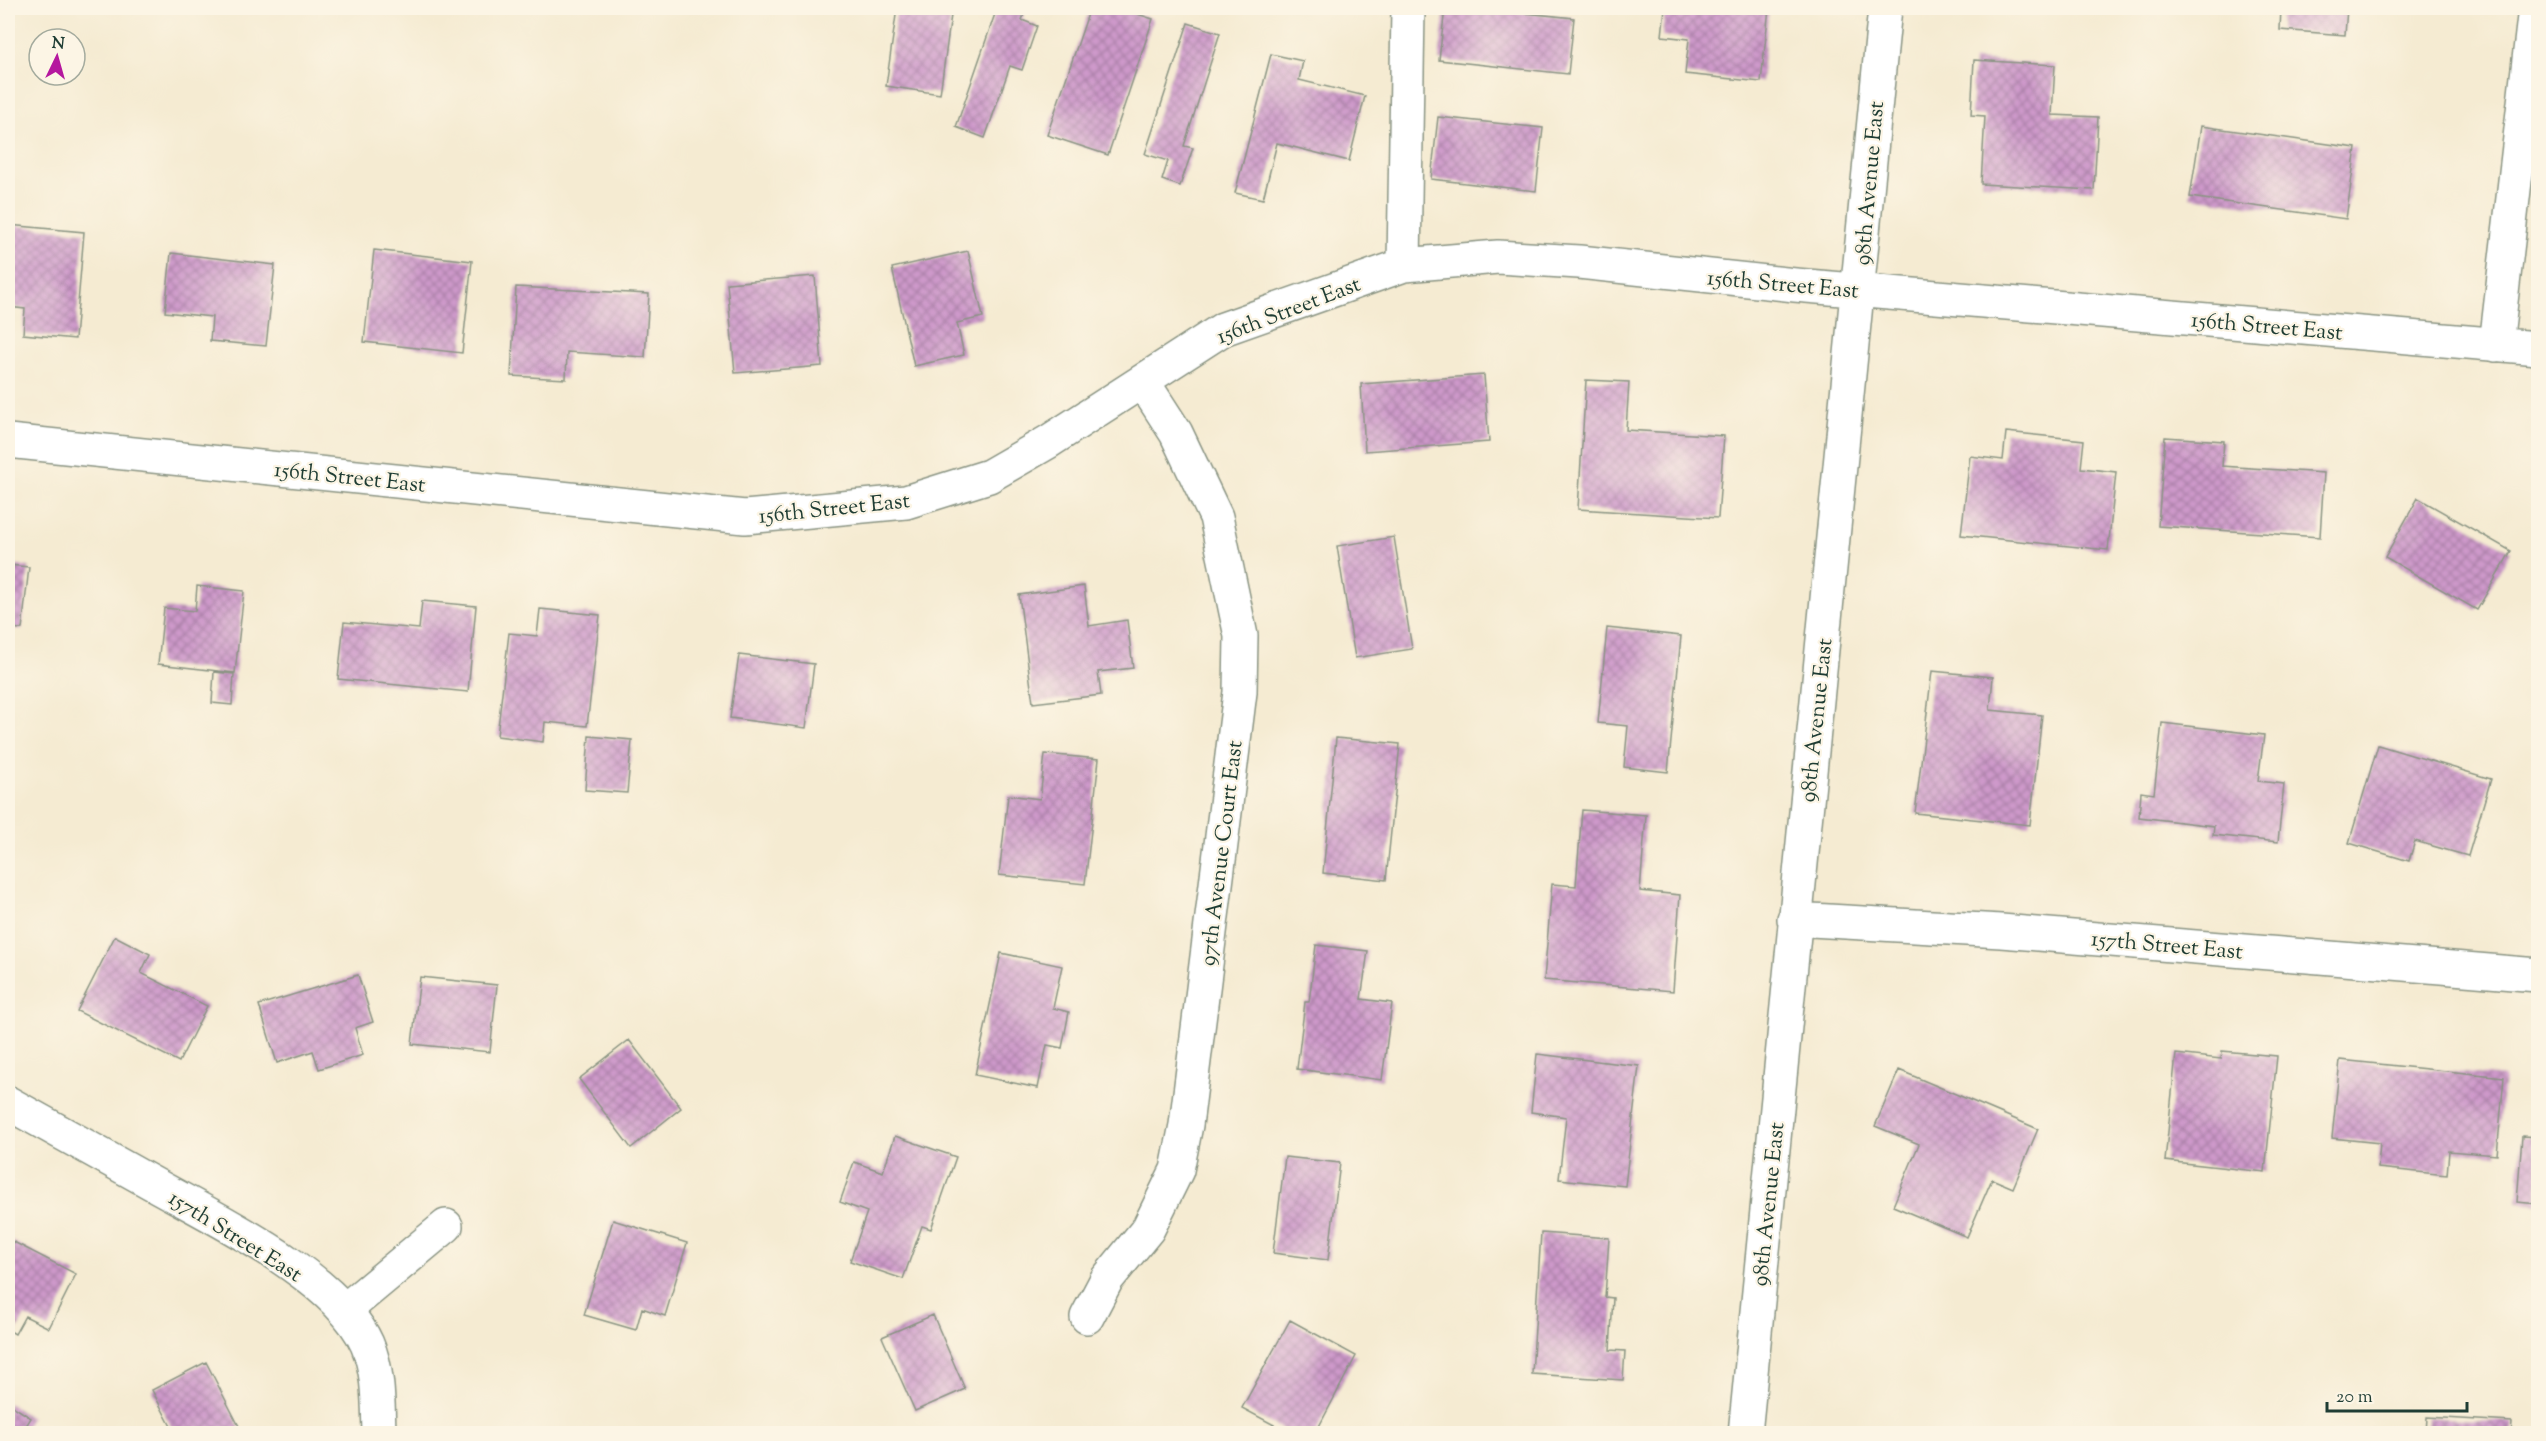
<svg xmlns="http://www.w3.org/2000/svg" width="2546" height="1441" font-family="'Sorts Mill Goudy',serif">
<defs>
<pattern id="building-cross-hatch" width="8" height="8" patternUnits="userSpaceOnUse" patternTransform="scale(1.5)"><rect width="8" height="8" fill="#ce99ca"/><path d="M0 0l8 8M0 8l8-8" fill="none" stroke="#a77ea5"/></pattern>
</defs>
<rect width="100%" height="100%" fill="#fcf5e5"/>
<filter id="ink" filterUnits="userSpaceOnUse"><feTurbulence type="fractalNoise" baseFrequency=".0167" numOctaves="2"/><feDisplacementMap in="SourceGraphic" scale="12" xChannelSelector="R" yChannelSelector="G"/><feConvolveMatrix kernelMatrix="1 2 1 2 8 2 1 2 1" color-interpolation-filters="sRGB"/></filter>
<filter id="wash" filterUnits="userSpaceOnUse"><feTurbulence type="fractalNoise" baseFrequency=".008" numOctaves="4" result="noise"/><feDisplacementMap in="SourceGraphic" scale="24" xChannelSelector="R" yChannelSelector="G"/><feGaussianBlur stdDeviation="1.35" result="paint"/><feColorMatrix in="noise" values="0 0 0 0 0 0 0 0 0 0 0 0 0 0 0 0 0 1.4 0 .05"/><feComposite in="paint" operator="in"/></filter>
<g filter="url(#wash)">
<rect width="100%" height="100%" fill="#f5ebd2"/>
<g id="blocks">
<path fill="url(#building-cross-hatch)" d="M897,8h55l-12,86 -54,-8z
M997,8h29l-4,12 15,6 -15,44 -12,-4 -25,72 -29,-11z
M1090,8h29l34,11 -45,136 -61,-20z
M1445,8h32l97,10 -6,56 -129,-14z
M1665,8h104l-8,74 -76,-8 4,-35 -27,-3z
M1986,8h65l-1,5z
M2281,8h66l-2,27 -65,-5z
M1188,23l32,10 -36,113 9,2 -13,38 -18,-6 6,-19 -23,-7z
M1271,54l32,7 -4,19 66,16 -16,65 -72,-18 -14,56 -28,-6z
M1974,60l81,5 -3,50 46,2 -4,73 -113,-6 4,-68 -14,-1z
M1438,117l105,11 -7,63 -105,-12z
M2201,126l155,22 -10,71 -156,-22z
M8,225l76,7 -9,107 -52,-5 2,-25 -17,-2z
M374,250l98,11 -10,92 -98,-11z
M968,251l15,66 -26,6 7,32 -50,11 -22,-98z
M171,253l104,12 -9,81 -56,-5 2,-24 -47,-5z
M815,276l7,90 -87,7 -8,-90z
M516,287l133,7 -4,63 -78,-5 -1,27 -55,-3z
M1484,375l5,67 -124,9 -4,-67z
M1586,380l43,2 -3,48 98,6 -6,82 -140,-9z
M2006,432l78,8 -3,28 35,4 -8,78 -147,-15 9,-79 33,4z
M2165,437l59,4 -2,25 102,7 -4,64 -162,-11z
M2418,498l93,53 -34,59 -92,-53z
M1394,537l18,112 -57,9 -18,-112z
M8,565l21,2 -7,62 -14,-1z
M197,586l47,5 -9,82 -77,-9 6,-56 31,3z
M1084,586l5,40 38,-6 6,48 -35,4 3,23 -68,8 -14,-108z
M422,601l54,5 -8,86 -130,-13 6,-57 75,7z
M540,609l60,6 -13,111 -42,-4 -2,20 -46,-6 12,-103 28,3z
M1607,628l74,8 -13,136 -44,-5 4,-41 -30,-3z
M739,655l75,9 -8,64 -76,-10z
M1932,671l61,6 -3,33 52,5 -12,110 -115,-12z
M214,672l20,2 -2,31 -20,-2z
M2162,723l102,12 -6,46 26,3 -6,58 -65,-7 1,-9 -75,-9 2,-25 13,2z
M589,736l43,4 -5,53 -42,-3z
M1336,738l64,6 -14,136 -63,-7z
M2378,745l113,34 -23,77 -53,-15 -6,20 -60,-18z
M1045,754l54,5 -14,125 -86,-9 9,-80 32,4z
M1582,810l64,5 -6,76 40,4 -7,96 -129,-11 8,-96 24,2z
M115,936l35,18 -9,19 66,33 -28,56 -102,-51z
M1316,945l52,6 -7,48 31,4 -10,77 -85,-11 8,-67h4z
M1001,953l61,13 -9,42 16,4 -7,36 -15,-3 -9,43 -63,-13z
M358,975l15,47 -18,6 8,27 -44,14 -6,-18 -36,12 -18,-58z
M420,977l77,8 -7,67 -78,-8z
M629,1040l52,68 -50,40 -52,-69z
M2222,1051l55,5 -12,116 -100,-11 11,-107 45,5z
M1537,1054l102,12 -14,120 -66,-7 7,-62 -35,-5z
M2340,1060l164,17 -7,78 -48,-4 -2,24 -69,-7 2,-25 -48,-5z
M1899,1070l139,59 -25,59 -21,-9 -25,58 -74,-31 26,-62 -44,-18z
M895,1136l61,21 -25,72 -9,-3 -19,53 -53,-18 17,-49 -27,-10 14,-40 29,10z
M2522,1136l16,1v67l-21,-2z
M1285,1157l55,6 -12,97 -55,-7z
M613,1220l74,23 -22,73 -23,-8 -6,22 -52,-15z
M1541,1233l68,5 -4,59 8,1 -3,52 15,1 -2,29 -91,-6z
M8,1239l68,35 -27,54 -24,-12 -10,18 -7,-4z
M933,1315l32,74 -50,22 -33,-74z
M1290,1320l66,36 -41,78h-24l-49,-26z
M206,1362l37,72h-68l-23,-44z
M8,1403l23,15 -10,16h-13z
M2427,1417l85,5 -1,12h-85z"/>
</g>
</g>
<g filter="url(#ink)">
<use href="#blocks" fill-opacity="0" stroke="#8a9483" stroke-width="1.5"/>
<g fill="none" stroke-linecap="round" stroke-linejoin="round">
<g stroke="#8a9483" stroke-width="36">
<path id="minor" d="M1404,265l4,-257
M2496,345l39,-337
M8,441l737,76 161,-15 83,-26 59,-34 175,-113 181,-64 94,-8 81,5 216,23 743,63
M1794,919l207,12 537,44
M8,1103c50,28 100,56 151,84 61,34 179,91 208,157 12,28 11,59 12,90
M345,1310l101,-84
M1087,1317l20,-38 41,-50 29,-59 9,-45 54,-433 1,-56 -25,-119 -40,-84 -33,-51
M1745,1434l140,-1426"/>
</g>
<use href="#minor" stroke="#fff" stroke-width="33"/>
</g>
</g>
<g text-anchor="middle" stroke-width="4.5" stroke-linejoin="round" paint-order="stroke">
<g font-size="22" fill="#1f3d34" stroke="#fcf5e5">
<text transform="translate(1868 183) rotate(-85)" y="8">98th Avenue East</text>
<text transform="translate(1783 283) rotate(5)" y="8">156th Street East</text>
<text transform="translate(1288 309) rotate(-21)" y="8">156th Street East</text>
<text transform="translate(2267 325) rotate(5)" y="8">156th Street East</text>
<text transform="translate(350 476) rotate(6)" y="8">156th Street East</text>
<text transform="translate(834 507) rotate(-6)" y="8">156th Street East</text>
<text transform="translate(1815 720) rotate(-84)" y="8">98th Avenue East</text>
<text transform="translate(1220 853) rotate(-83)" y="8">97th Avenue Court East</text>
<text transform="translate(2167 944) rotate(5)" y="8">157th Street East</text>
<text transform="translate(1767 1204) rotate(-84)" y="8">98th Avenue East</text>
<text transform="translate(236 1235) rotate(32)" y="8">157th Street East</text>
</g>
</g>
<rect width="2546" height="1441" fill="none" stroke="#fcf5e5" stroke-width="30"/>
<g transform="translate(57 57) rotate(5)"><circle r="28" fill="#fcf5e5" stroke="#a4ab9e" stroke-width="1.5"/>
<path d="M0-4.5L10 22L0 15L-10 22Z" fill="#b5179e"/>
<text y="-9" font-size="16" font-weight="bold" text-anchor="middle" fill="#1f3d34">N</text>
</g>
<path d="M2327 1402v9h140v-9" fill="none" stroke="#1f3d34" stroke-width="3"/>
<text x="2336" y="1402" font-size="18" fill="#1f3d34" stroke="#fcf5e5" stroke-width="4.5" paint-order="stroke">20 m</text>
</svg>
